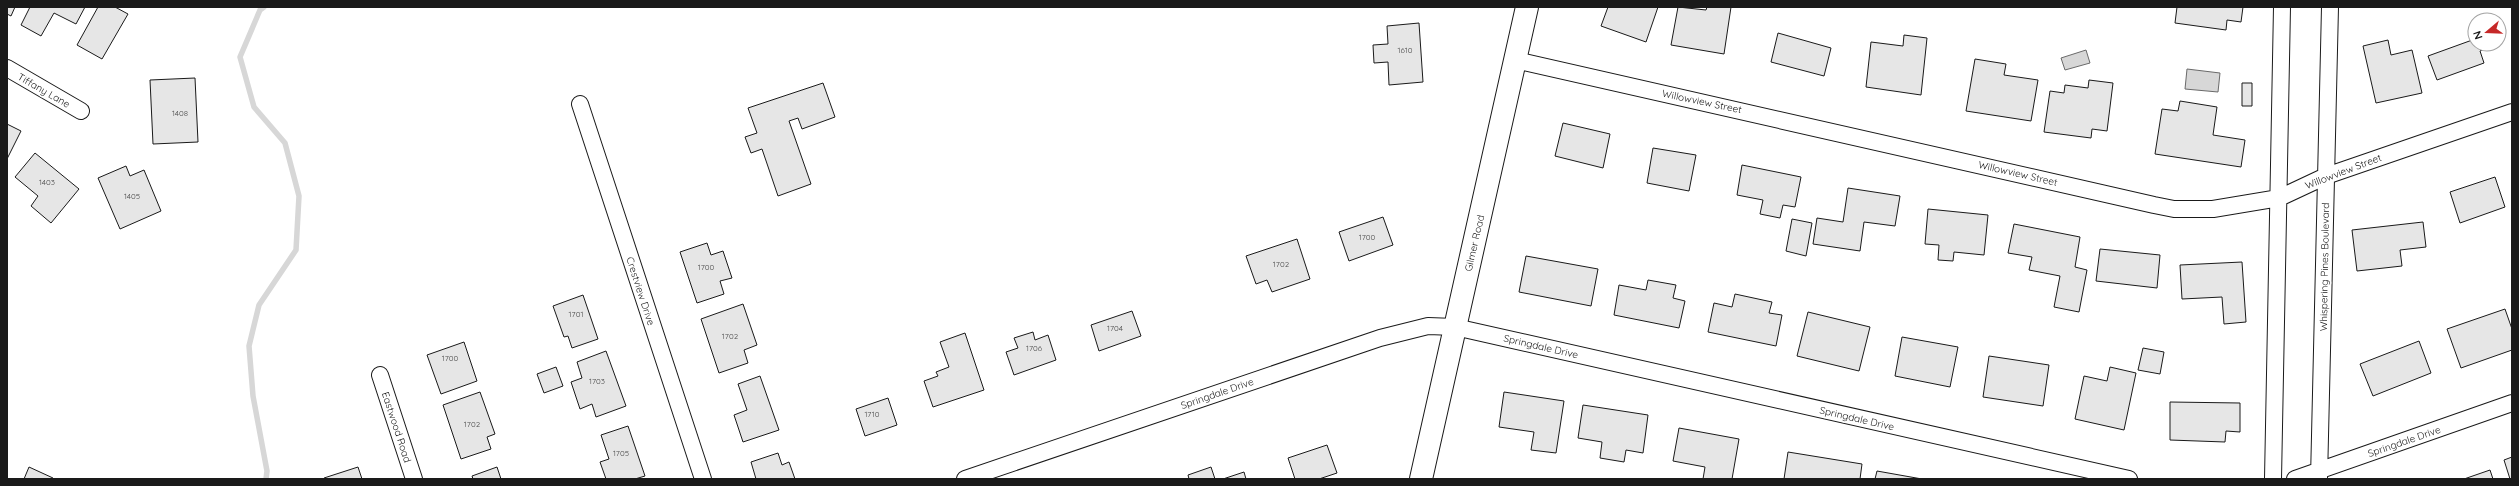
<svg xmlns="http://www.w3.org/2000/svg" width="2519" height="486" font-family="Quicksand,sans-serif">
<rect width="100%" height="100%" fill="#fff"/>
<path fill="#d7d7d7" stroke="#6a6a6a" d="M2086,50l4,13 -25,7 -4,-12z
M2187,69l33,4 -2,19 -33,-3z"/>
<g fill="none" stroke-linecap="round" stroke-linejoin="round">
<path stroke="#d7d7d7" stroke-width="5.5" d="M264,7l-4,3 -20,47 14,50 31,36 14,53 -3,54 -37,55 -10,41 4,50 14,75 -1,8"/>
</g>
<path fill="#e6e6e6" stroke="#1a1a1a" d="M7,7h8l-4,9 -4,-2z
M30,7h55l-9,17 -22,-11 -13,23 -20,-11z
M98,7h17l13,7 -26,45 -25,-14z
M1608,7h50l-12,35 -45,-16z
M1678,7l28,3 1,-3h24l-7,47 -53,-9z
M2177,7h66l-2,15 -14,-2 -1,10 -51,-7z
M1419,23l4,59 -34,3 -1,-23 -14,1 -1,-18 15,-1 -1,-18z
M1778,33l53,15 -7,28 -53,-14z
M1904,35l23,3 -6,57 -55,-8 5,-45 32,4z
M2475,39v5h19l-14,7 4,12 -47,17 -9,-24z
M2388,40l3,15 21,-5 10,43 -46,10 -13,-57z
M1975,59l31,5 -2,11 34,5 -7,41 -65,-10z
M195,78l3,64 -45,2 -3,-64z
M2089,80l24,3 -6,48 -15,-2 -1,9 -47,-6 6,-41 14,2 1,-8 23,3z
M823,83l12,34 -33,12 -4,-11 -9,3 22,63 -33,12 -16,-47 -11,4 -6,-16 12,-4 -9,-25z
M2242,83h10v23h-10z
M2180,101l37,6 -4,28 32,5 -4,27 -86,-13 7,-45 16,2z
M1563,123l47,11 -7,34 -48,-12z
M7,124l14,7 -14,28z
M1653,148l43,7 -7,36 -42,-8z
M35,153l44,36 -28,34 -20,-17 7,-10 -23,-19z
M1742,165l59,12 -6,30 -12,-2 -3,13 -20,-4 3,-14 -26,-5z
M126,166l4,10 14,-6 17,41 -41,18 -22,-51z
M2495,177l10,30 -45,16 -10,-31z
M1848,188l52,8 -5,30 -31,-4 -4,29 -47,-7 4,-26 26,4z
M1928,209l60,6 -4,40 -30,-3 -1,9 -15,-1 1,-15 -14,-1z
M1383,217l10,28 -44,16 -10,-29z
M1792,219l20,4 -6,33 -20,-5z
M2423,222l3,25 -26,3 2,16 -45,5 -5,-41z
M2014,224l66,13 -5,30 12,3 -8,42 -25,-5 6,-31 -31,-6 3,-13 -24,-4z
M1297,239l13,40 -38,13 -5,-12 -11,4 -10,-28z
M707,243l4,12 12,-4 9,27 -12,3 4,13 -27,9 -17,-51z
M2100,249l60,6 -3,33 -61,-7z
M1526,256l72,13 -7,37 -72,-14z
M2242,262l4,60 -22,2 -2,-27 -40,2 -2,-34z
M1648,280l28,5 -3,13 12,3 -6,27 -65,-13 5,-30 27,5z
M1735,294l37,8 -3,11 13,2 -6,31 -68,-14 6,-29 18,4z
M583,295l15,44 -26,9 -4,-12 -4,1 -11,-31z
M743,304l14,41 -13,5 4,13 -29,10 -18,-54z
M2505,309l7,20v21l-51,18 -14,-39z
M1132,311l9,25 -42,15 -8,-26z
M1808,312l62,15 -11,44 -62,-15z
M1033,332l2,8 13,-5 8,25 -42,15 -8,-23 12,-4 -4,-10z
M965,333l19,57 -51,17 -9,-26 14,-5 -2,-4 13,-5 -9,-25z
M1902,337l56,10 -8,40 -55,-11z
M2419,341l12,32 -58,23 -13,-32z
M464,342l13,39 -36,13 -14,-39z
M2143,348l21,4 -4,22 -22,-4z
M606,351l20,55 -30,11 -4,-13 -12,5 -9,-27 11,-4 -5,-16z
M1989,356l60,9 -6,41 -60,-9z
M556,367l7,19 -19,7 -7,-19z
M2110,367l26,6 -12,57 -49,-11 9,-43 23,5z
M760,376l19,54 -36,12 -9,-27 13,-5 -9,-26z
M480,392l15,42 -8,3 4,12 -30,10 -18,-54z
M1504,392l60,9 -8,52 -25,-3 3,-18 -35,-5z
M888,398l9,27 -32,11 -9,-27z
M2170,402l70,1v29l-14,-1 -1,11 -55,-2z
M1583,405l65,10 -5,38 -17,-3 -2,12 -24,-4 2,-16 -24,-4z
M628,426l17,50 -10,3h-29l-6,-17 9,-3 -8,-24z
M1679,428l60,11 -7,40h-29l2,-12 -32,-6z
M1327,445l10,28 -18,6h-24l-7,-21z
M1788,452l74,12 -2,15h-76z
M778,453l4,12 7,-3 6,17h-39l-5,-17z
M2512,457v22h-2l-6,-19z
M29,467l24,11 -1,1h-28z
M358,467l4,12h-37l-1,-1z
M497,467l4,12h-28l-1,-3z
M1211,467l4,12h-26l-1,-4z
M2490,470l3,9h-29z
M1877,471l45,8h-47z
M1244,472l2,7h-23z"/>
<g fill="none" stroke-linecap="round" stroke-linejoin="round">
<g stroke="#1a1a1a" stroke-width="18">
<path id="minor" d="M1515,60l639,145 20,4h39l66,-11 47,-22 186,-64
M7,68l74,43
M580,104l123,375
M380,375l34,104
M965,479l415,-141 48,-12 27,1 674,152
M2273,479l9,-472
M2295,479l217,-76
M2319,479l11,-472"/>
</g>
<g stroke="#1a1a1a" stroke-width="24">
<path id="primary" d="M1421,479l106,-472"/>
</g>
<use href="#minor" stroke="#fff" stroke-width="16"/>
<use href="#primary" stroke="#fff" stroke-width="22"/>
</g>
<g text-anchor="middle" stroke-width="3" stroke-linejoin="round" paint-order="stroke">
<g font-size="8" fill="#4d4d4d">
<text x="1405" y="53">1610</text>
<text x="180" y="116">1408</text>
<text x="47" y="185">1403</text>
<text x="132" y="199">1405</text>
<text x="1367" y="240">1700</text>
<text x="1281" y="267">1702</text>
<text x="706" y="270">1700</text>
<text x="576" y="317">1701</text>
<text x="1115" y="331">1704</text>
<text x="730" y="339">1702</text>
<text x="1034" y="351">1706</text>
<text x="450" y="361">1700</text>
<text x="597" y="384">1703</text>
<text x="872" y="417">1710</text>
<text x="472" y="427">1702</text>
<text x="621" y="456">1705</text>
</g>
<g font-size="10" fill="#1a1a1a" stroke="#fff">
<text transform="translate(44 90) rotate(30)" y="4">Tiffany Lane</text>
<text transform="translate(1702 101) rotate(12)" y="4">Willowview Street</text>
<text transform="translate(2343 171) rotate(-21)" y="4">Willowview Street</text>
<text transform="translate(2018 173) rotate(13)" y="4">Willowview Street</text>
<text transform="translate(1474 243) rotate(-77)" y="4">Gilmer Road</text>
<text transform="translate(2324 267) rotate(-89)" y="4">Whispering Pines Boulevard</text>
<text transform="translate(641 291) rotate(72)" y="4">Crestview Drive</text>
<text transform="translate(1541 346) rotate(13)" y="4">Springdale Drive</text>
<text transform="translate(1217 393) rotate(-19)" y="4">Springdale Drive</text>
<text transform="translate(1857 418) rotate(13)" y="4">Springdale Drive</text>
<text transform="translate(397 427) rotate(72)" y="4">Eastwood Road</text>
<text transform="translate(2404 441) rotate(-19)" y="4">Springdale Drive</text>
</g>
</g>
<rect width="2519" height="486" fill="none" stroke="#1a1a1a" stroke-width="16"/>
<g transform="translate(2487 32) rotate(251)"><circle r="19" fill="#ffffff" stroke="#a3a3a3"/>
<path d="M0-3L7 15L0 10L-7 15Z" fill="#c62828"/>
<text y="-6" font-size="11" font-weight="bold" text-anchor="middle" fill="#1a1a1a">N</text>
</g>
</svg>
